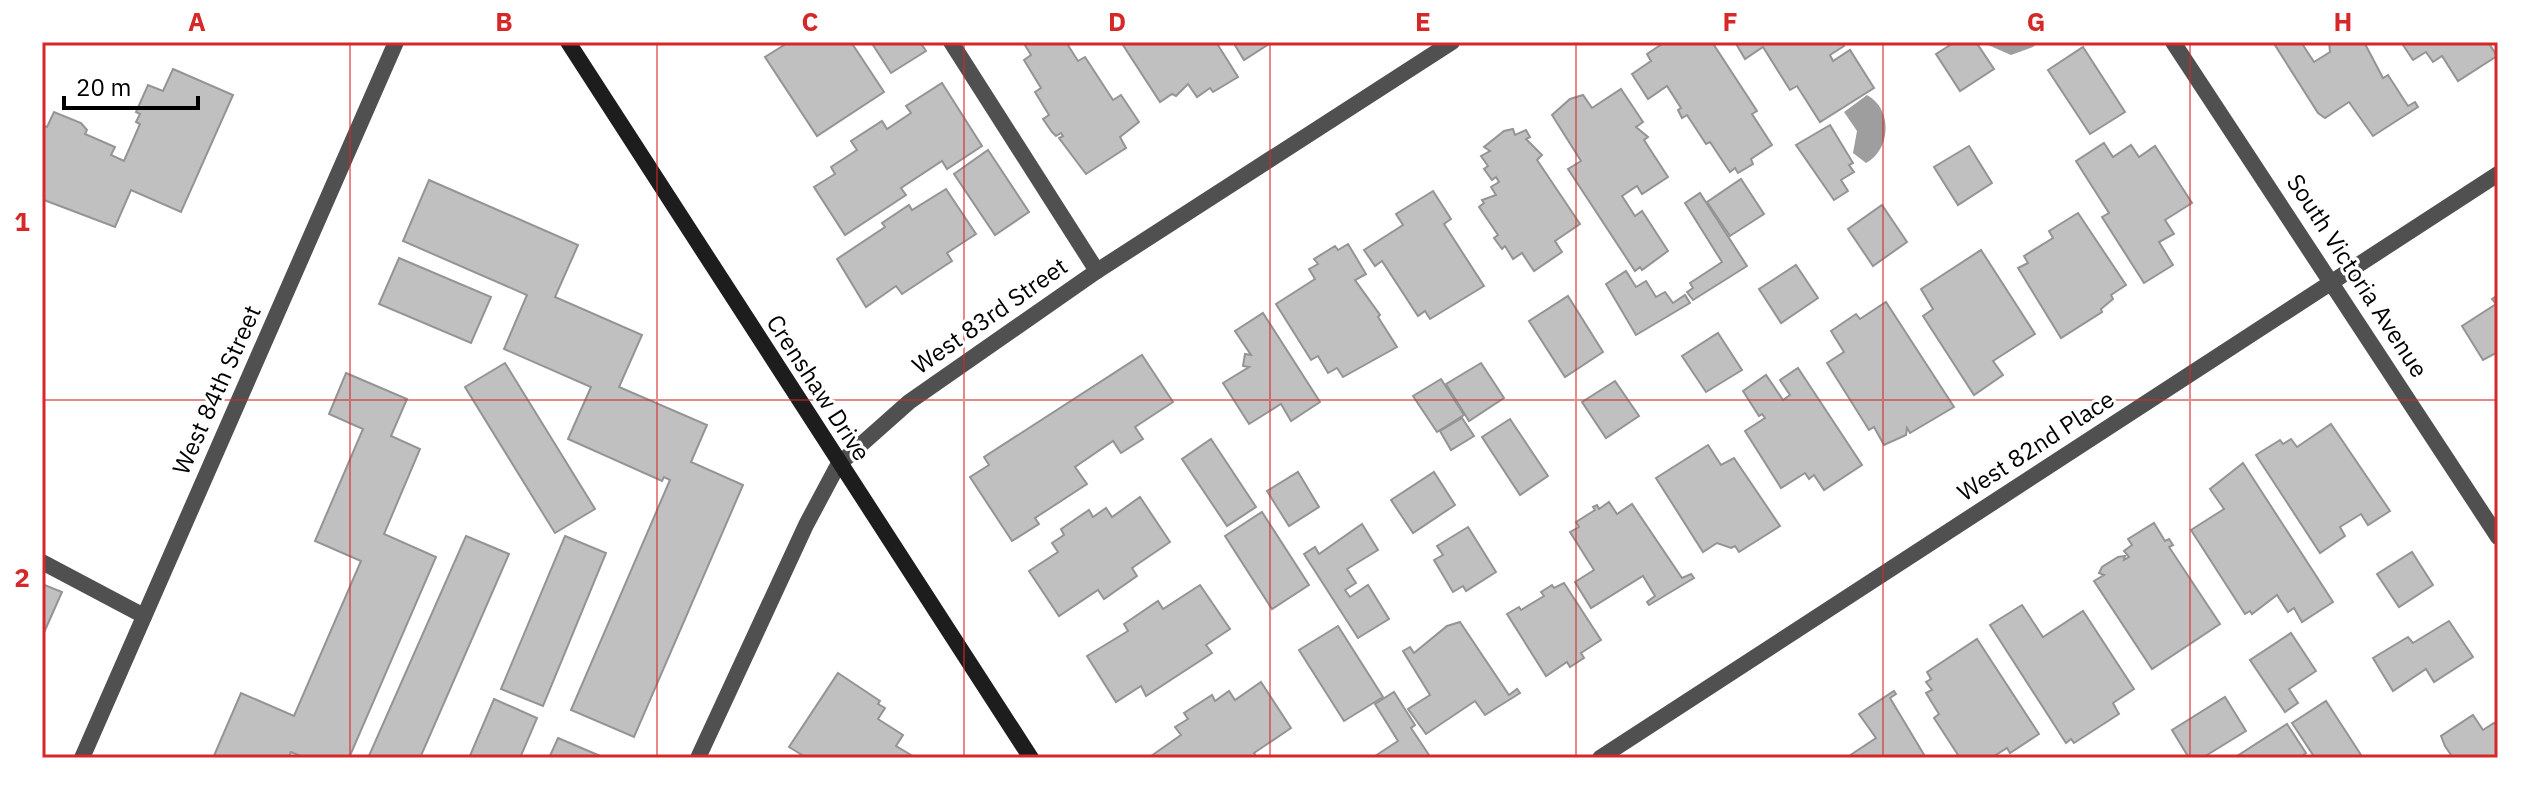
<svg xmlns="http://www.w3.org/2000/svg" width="2540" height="800" viewBox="0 0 2540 800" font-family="'IBM Plex Sans',sans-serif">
  <rect width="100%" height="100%" fill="#fff"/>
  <g fill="#9e9e9e">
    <path d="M1990,42H2038L2033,47L2011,55L1988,45Z"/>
    <path d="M1867,95C1893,109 1891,150 1866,163L1853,153L1857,131L1844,112Z"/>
  </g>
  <g fill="#c0c0c0" stroke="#949494" stroke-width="2">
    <path d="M789,42H851L884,92L817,136L765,57Z"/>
    <path d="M871,42H920L926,51L891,73Z"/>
    <path d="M1023,42H1066L1078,61L1085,57L1113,100L1121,95L1139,122L1120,137L1126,148L1086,174L1059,138L1063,136L1061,133L1056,136L1052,132L1043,119L1049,115L1035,92L1041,88L1024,60L1031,55Z"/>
    <path d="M1121,42H1216L1238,77L1213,92L1210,88L1197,97L1188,84L1176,96L1172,94L1160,102Z"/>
    <path d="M1233,42H1272L1244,60Z"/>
    <path d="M1665,42H1712L1757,111L1752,114L1772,145L1751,159L1753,164L1738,173L1735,168L1730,172L1710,142L1706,144L1687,115L1682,118L1678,110L1681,108L1667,86L1648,99L1632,74L1651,61L1647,54Z"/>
    <path d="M1735,42H1841L1844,46L1830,55L1833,61L1850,50L1874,88L1820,122L1797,86L1790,90L1763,47L1745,59Z"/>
    <path d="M1955,42H1976L1994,69L1960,91L1936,54Z"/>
    <path d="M2273,42H2301L2314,62L2330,52L2329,42H2364L2383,78L2388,75L2408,106L2415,102L2418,107L2373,136L2349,102L2325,118L2318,113Z"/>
    <path d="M2401,42H2488L2497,56L2458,81L2442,56L2433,62L2426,52L2413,60Z"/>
    <path d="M2083,47L2125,112L2090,134L2048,70Z"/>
    <path d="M173,69L233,95L181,212L131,190L115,227L44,200L42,125L47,127L54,112L81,123L87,130L85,134L115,147L111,155L124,161L140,124L136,122L140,114L136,112L148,85L163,91Z"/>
    <path d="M942,83L982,146L947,169L942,161L901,188L906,195L845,235L814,187L835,174L831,167L857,150L851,141L882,121L887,129L911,113L906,106Z"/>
    <path d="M1621,89L1643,122L1636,127L1648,137L1644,140L1668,177L1642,194L1637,186L1622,196L1635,216L1642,211L1668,251L1642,270L1640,267L1635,271L1568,169L1581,161L1552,115L1570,99L1583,95L1592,108Z"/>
    <path d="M1830,125L1853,163L1849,165L1854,172L1841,180L1848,191L1834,200L1796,145Z"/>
    <path d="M1513,129L1515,135L1526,130L1530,137L1526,139L1542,155L1537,160L1580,224L1555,241L1562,252L1534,271L1522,253L1513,259L1505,246L1502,249L1494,238L1498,235L1479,207L1484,203L1482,200L1496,195L1491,187L1499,182L1496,177L1492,180L1484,169L1488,166L1481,156L1490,151L1484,147L1504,131Z"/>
    <path d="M2104,143L2113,157L2131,145L2139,157L2155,146L2192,203L2165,220L2174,234L2159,242L2173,265L2144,283L2102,217L2109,213L2076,161Z"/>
    <path d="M1969,146L1992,183L1958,205L1934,167Z"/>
    <path d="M988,150L1029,212L995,235L954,174Z"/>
    <path d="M1741,179L1764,214L1730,236L1707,202Z"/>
    <path d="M429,180L578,245L555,297L642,335L619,387L707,425L691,462L743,485L634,737L571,710L670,480L664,477L662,481L568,439L591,387L504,349L527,295L403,241Z"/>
    <path d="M946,189L976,234L947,253L952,261L902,294L896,286L866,307L837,259L885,227L882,223L909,205L912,210Z"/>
    <path d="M1433,191L1451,219L1444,224L1484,286L1430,319L1425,311L1418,316L1382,261L1375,266L1364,250L1403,225L1396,214Z"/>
    <path d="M1700,193L1747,266L1693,300L1687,292L1693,288L1690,283L1722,262L1685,203Z"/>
    <path d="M1882,205L1907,242L1873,266L1848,229Z"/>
    <path d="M2078,213L2126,285L2111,295L2113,299L2101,309L2102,312L2061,338L2018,268L2028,263L2024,256L2053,238L2049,231Z"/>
    <path d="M1348,244L1366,274L1355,280L1380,315L1378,317L1397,347L1343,377L1337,368L1328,373L1318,356L1311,360L1276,304L1315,279L1309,269L1318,264L1314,259L1335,246L1338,250Z"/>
    <path d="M1981,250L2035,334L1993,361L2003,375L1974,395L1923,316L1933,309L1921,289Z"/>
    <path d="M399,258L491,297L471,343L379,304Z"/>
    <path d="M1796,265L1818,298L1781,323L1759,289Z"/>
    <path d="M1626,271L1636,287L1646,281L1656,297L1665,292L1673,303L1685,295L1690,303L1636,335L1606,284Z"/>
    <path d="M2498,295V352L2483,360L2462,326L2496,304L2492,299Z"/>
    <path d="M1568,296L1603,352L1565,377L1529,321Z"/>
    <path d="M1886,302L1954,407L1910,433L1907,428L1906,435L1884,445L1874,427L1869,430L1827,363L1844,352L1831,331L1856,314L1860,319Z"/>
    <path d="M1263,313L1320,402L1291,421L1281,404L1249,424L1223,383L1249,367L1243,366L1245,354L1251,355L1235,331Z"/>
    <path d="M1718,333L1742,370L1706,392L1682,356Z"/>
    <path d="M1142,355L1173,402L1135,427L1143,439L1121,453L1113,441L1075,467L1087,484L1035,518L1039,524L1012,541L970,477L989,465L984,457Z"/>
    <path d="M505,363L595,509L555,533L465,387Z"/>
    <path d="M1481,363L1504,398L1469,421L1446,384Z"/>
    <path d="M1798,368L1862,465L1824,490L1814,475L1809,479L1805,473L1781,488L1745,431L1765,418L1762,414L1759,416L1743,391L1766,375L1783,400L1790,395L1780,380Z"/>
    <path d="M346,373L407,399L391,436L420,449L384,534L436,557L349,758H305L291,752L288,758H213L241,693L294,716L361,561L315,541L363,429L329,414Z"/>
    <path d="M1441,379L1464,415L1437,432L1413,396Z"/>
    <path d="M1615,381L1639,416L1606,438L1582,402Z"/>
    <path d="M1462,418L1474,436L1451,450L1440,431Z"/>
    <path d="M1510,419L1548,476L1520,495L1482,437Z"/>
    <path d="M2331,424L2390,511L2368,525L2361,514L2340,527L2345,536L2320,553L2256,455L2280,440L2283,444L2291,439L2297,447Z"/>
    <path d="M1211,439L1256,507L1227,526L1182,459Z"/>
    <path d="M1708,445L1721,465L1734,458L1780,526L1739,552L1735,546L1731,548L1717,543L1703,552L1656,478Z"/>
    <path d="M2243,463L2333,602L2302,622L2294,608L2288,612L2277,595L2252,614L2250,611L2245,614L2191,530L2224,509L2210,489Z"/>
    <path d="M1298,472L1319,507L1289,526L1267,491Z"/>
    <path d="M1434,472L1455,505L1413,533L1391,500Z"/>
    <path d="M1140,497L1170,542L1132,568L1137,576L1104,599L1098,590L1059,616L1029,571L1058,552L1052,543L1064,535L1061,529L1089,510L1093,517L1106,508L1112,517Z"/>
    <path d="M1609,502L1617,514L1632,504L1682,578L1691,574L1694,578L1649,605L1647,602L1655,596L1643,576L1591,608L1575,582L1594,570L1570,532L1579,527L1576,522L1595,510L1593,507L1597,505L1599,509Z"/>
    <path d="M1262,512L1309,585L1272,609L1225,536Z"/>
    <path d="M2154,523L2165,541L2169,539L2173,545L2169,547L2220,624L2152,669L2094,581L2104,575L2099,573L2102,567L2118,557L2125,556L2124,560L2129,557L2124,551L2132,545L2128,539Z"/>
    <path d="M1362,524L1378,550L1347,569L1356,583L1345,590L1350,597L1368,585L1389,619L1358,638L1304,554L1315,547L1319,554Z"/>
    <path d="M1468,527L1496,572L1466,591L1463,586L1453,592L1434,560L1443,555L1437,546Z"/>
    <path d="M466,536L509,554L420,758H368Z"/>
    <path d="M565,536L606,553L543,706L501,689Z"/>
    <path d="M2412,552L2433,585L2399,607L2377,574Z"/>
    <path d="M1564,583L1601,640L1581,653L1584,658L1570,667L1567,662L1546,676L1507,614L1519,607L1521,610L1544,596L1541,592L1552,585L1554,588Z"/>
    <path d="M42,584L62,592L42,637Z"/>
    <path d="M1200,585L1230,629L1206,645L1212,653L1146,696L1141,686L1116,702L1087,656L1128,631L1124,624L1158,601L1163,609Z"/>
    <path d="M2022,605L2043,637L2083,611L2134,689L2113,703L2119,714L2074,743L2071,739L2066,743L1990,625Z"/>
    <path d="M2449,621L2473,657L2434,682L2426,669L2393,691L2373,658L2408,637L2413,643Z"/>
    <path d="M1460,622L1509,695L1517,689L1520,693L1485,715L1475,701L1426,734L1408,709L1430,695L1403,651L1410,647L1414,653L1447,626Z"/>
    <path d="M1338,626L1383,697L1344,721L1299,650Z"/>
    <path d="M2291,633L2316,671L2289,689L2298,703L2285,712L2250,660Z"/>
    <path d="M1977,639L2039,734L2010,753L2007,748L1991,758H1960L1934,718L1939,714L1926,693L1932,690L1926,682L1931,679L1927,672Z"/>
    <path d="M838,673L880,701L878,704L885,708L878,719L903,735L896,746L916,758H807L789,747Z"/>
    <path d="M1261,682L1291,728L1254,753L1257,758H1152L1151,756L1181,735L1175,727L1188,719L1184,713L1212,695L1215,701L1229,691L1235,700Z"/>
    <path d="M1894,691L1896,694L1890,698L1926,758H1846L1876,738L1859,714Z"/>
    <path d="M1394,692L1415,725L1411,728L1431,758H1372L1398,741L1375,704Z"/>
    <path d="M2225,697L2246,731L2202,758H2189L2172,730Z"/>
    <path d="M494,699L537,718L520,758H469Z"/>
    <path d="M2326,701L2363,758H2315L2292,723Z"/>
    <path d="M2473,715L2483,730L2494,723L2498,725V758H2453L2445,746L2441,736Z"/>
    <path d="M2287,724L2306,753L2299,758H2234Z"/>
    <path d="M558,738L605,758H549Z"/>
  </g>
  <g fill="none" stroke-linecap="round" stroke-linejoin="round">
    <g stroke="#505050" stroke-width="16">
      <path d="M951,42L1097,271"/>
      <path d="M42,562L144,616"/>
    </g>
    <g stroke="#505050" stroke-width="16">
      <path d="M2173,42L2498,537"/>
      <path d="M82,758L396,42"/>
      <path d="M698,758L806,525L838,465L909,402L1097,271L1452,42"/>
      <path d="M1600,758L2498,174"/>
    </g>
    <path stroke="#1d1d1d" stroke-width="16" d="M568,42L1031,758"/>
  </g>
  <path fill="none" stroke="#d62828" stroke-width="2" stroke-opacity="0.55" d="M350,42V758M657,42V758M964,42V758M1270,42V758M1576,42V758M1883,42V758M2190,42V758M42,400H2498"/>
  <g text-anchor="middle" stroke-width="6" stroke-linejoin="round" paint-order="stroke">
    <g font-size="24" fill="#000" stroke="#fff">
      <text transform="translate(2357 276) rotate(57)" y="8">South Victoria Avenue</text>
      <text transform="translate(990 316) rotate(-35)" y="8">West 83rd Street</text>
      <text transform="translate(818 388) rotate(57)" y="8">Crenshaw Drive</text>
      <text transform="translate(217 390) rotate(-66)" y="8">West 84th Street</text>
      <text transform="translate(2036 446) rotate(-33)" y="8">West 82nd Place</text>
    </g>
  </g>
  <rect width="2540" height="800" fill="none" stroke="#ffffff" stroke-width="88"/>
  <path d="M64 96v12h134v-12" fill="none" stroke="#000000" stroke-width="4"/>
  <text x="76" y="96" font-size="24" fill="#000000" stroke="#ffffff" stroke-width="6" paint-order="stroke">20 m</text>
  <rect x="44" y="44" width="2452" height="712" fill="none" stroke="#d62828" stroke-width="3"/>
  <g font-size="26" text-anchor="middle" font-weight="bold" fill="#d62828">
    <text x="197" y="31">A</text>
    <text x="504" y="31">B</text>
    <text x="810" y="31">C</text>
    <text x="1117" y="31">D</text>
    <text x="1423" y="31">E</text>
    <text x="1730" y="31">F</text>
    <text x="2036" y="31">G</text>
    <text x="2343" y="31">H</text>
    <text x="22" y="231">1</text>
    <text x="22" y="587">2</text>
  </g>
</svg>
